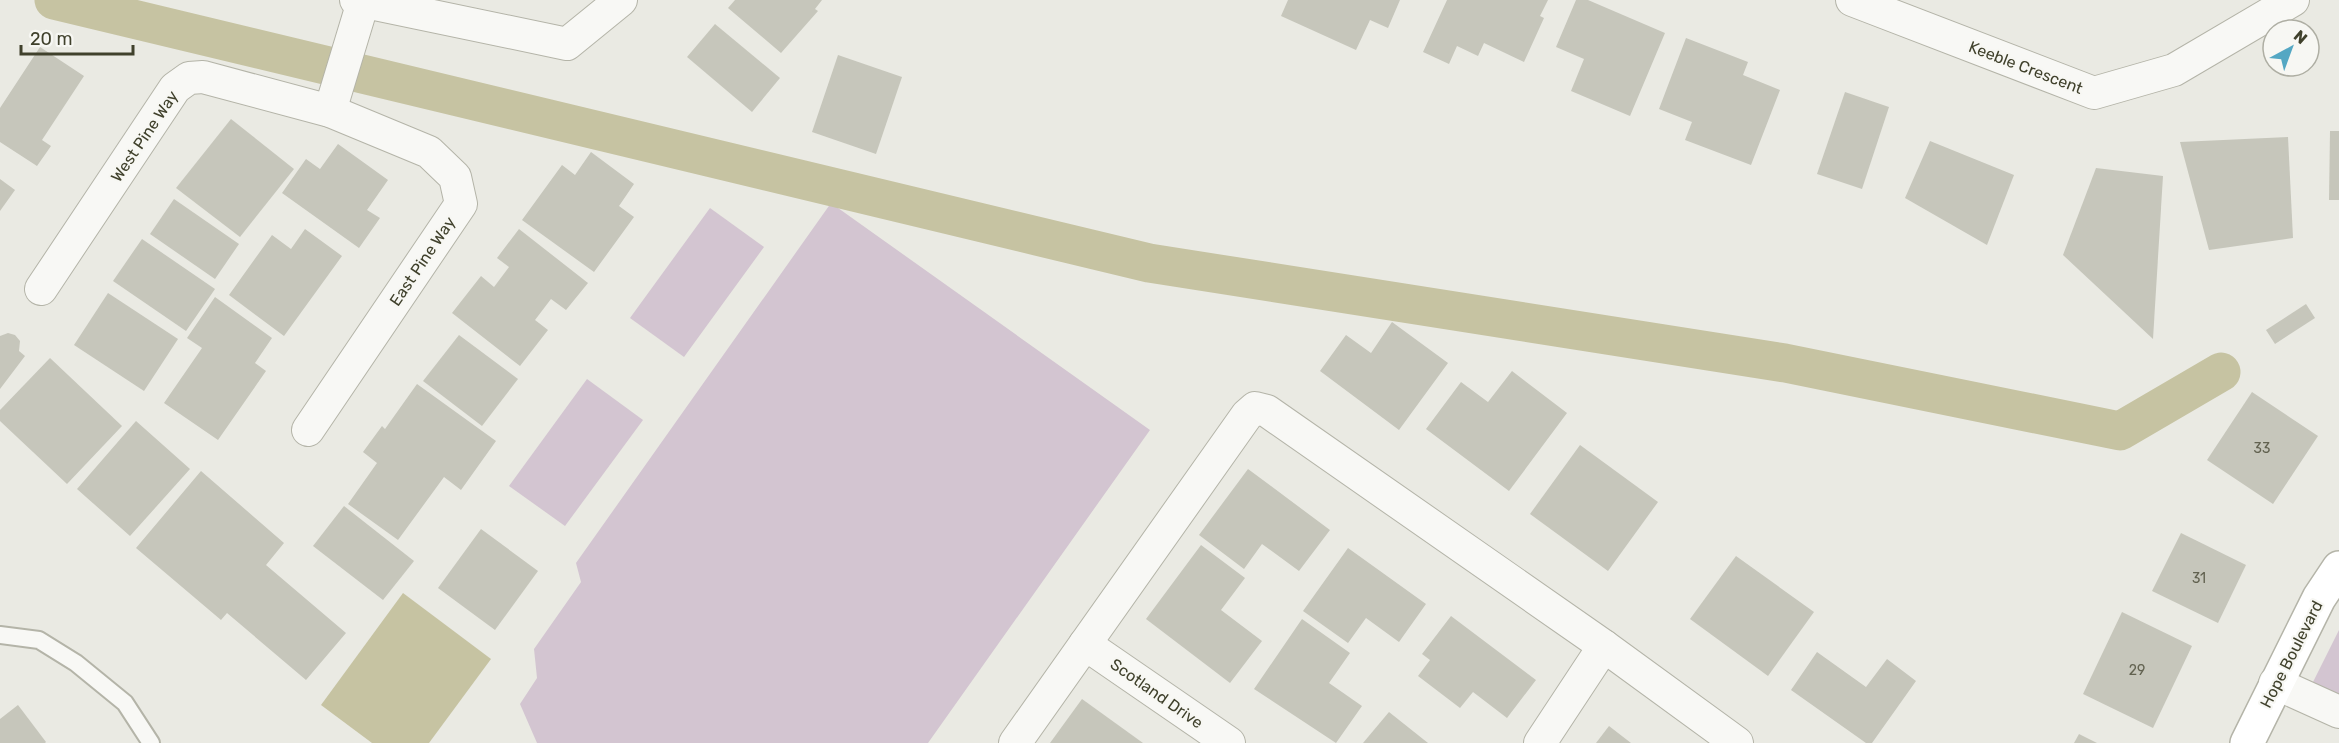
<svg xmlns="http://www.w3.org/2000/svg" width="2339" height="743" viewBox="0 0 2339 743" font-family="Rubik,sans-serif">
  <rect width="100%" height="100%" fill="#eaeae3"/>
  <g fill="#d3c5d1">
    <path d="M831,203L1150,430L928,743H537L520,704L537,678L534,649L581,582L576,563Z"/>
    <path d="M710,208L764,247L684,357L630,318Z"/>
    <path d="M587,379L643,420L565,526L509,486Z"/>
    <path d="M2339,630V696L2312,684Z"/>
  </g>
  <path fill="#c6c3a2" d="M403,593L491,659L429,743H372L321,705Z"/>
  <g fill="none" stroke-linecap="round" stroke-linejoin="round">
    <path stroke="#c6c3a2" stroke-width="39" d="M54,0L1149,263L1785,363L2120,431L2221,372"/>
  </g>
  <g fill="#c6c6bb">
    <path d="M735,0H822L815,9L818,11L781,53L728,8Z"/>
    <path d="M1288,0H1400L1388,28L1370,20L1356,50L1281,16Z"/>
    <path d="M1447,0H1548L1540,16L1544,18L1524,62L1484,43L1478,56L1457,46L1449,64L1423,52Z"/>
    <path d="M1576,0H1588L1665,33L1630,116L1571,91L1584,59L1556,47Z"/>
    <path d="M715,24L780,78L752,112L687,57Z"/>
    <path d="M1686,38L1748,62L1743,75L1780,90L1751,165L1685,140L1692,122L1659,109Z"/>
    <path d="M40,47L84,76L42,140L51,146L37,166L0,142V108Z"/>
    <path d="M838,55L902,77L876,154L812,132Z"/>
    <path d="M1845,92L1889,107L1862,189L1817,174Z"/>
    <path d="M231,119L294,169L240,237L176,188Z"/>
    <path d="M2330,131H2339V200H2329Z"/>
    <path d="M2288,137L2293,238L2209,250L2180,142Z"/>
    <path d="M1930,141L2014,175L1987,245L1905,198Z"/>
    <path d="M338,144L388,180L367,210L380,218L359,248L282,193L306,159L320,169Z"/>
    <path d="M591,152L634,184L619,206L634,217L594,272L522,220L562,165L575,175Z"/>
    <path d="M2096,168L2163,176L2153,339L2063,255Z"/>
    <path d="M0,179L15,190L0,211Z"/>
    <path d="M174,199L239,244L215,279L150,234Z"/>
    <path d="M305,229L342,256L284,336L229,295L272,235L291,249Z"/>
    <path d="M519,229L588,283L566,310L551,299L535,320L548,330L520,366L452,313L481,276L494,287L509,267L497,258Z"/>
    <path d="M142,239L215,289L186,331L113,281Z"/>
    <path d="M108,293L178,339L144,391L74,345Z"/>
    <path d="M215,297L272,338L255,363L266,371L218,440L164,403L202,348L187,338Z"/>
    <path d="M2306,304L2315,318L2275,344L2266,330Z"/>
    <path d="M1392,322L1448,363L1399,430L1320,371L1346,335L1371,353Z"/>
    <path d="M8,333L15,335L20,341L19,351L25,356L0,389V336Z"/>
    <path d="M459,335L518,379L482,426L423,381Z"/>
    <path d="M50,358L122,426L67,484L0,421V410Z"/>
    <path d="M1512,371L1567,413L1509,491L1426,429L1461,382L1488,402Z"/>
    <path d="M417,384L496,441L461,490L444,477L398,540L348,504L377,463L363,452L382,426L385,429Z"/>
    <path d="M2252,392L2318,436L2273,504L2207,460Z"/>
    <path d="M136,421L190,469L130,536L77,489Z"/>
    <path d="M1580,445L1658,502L1608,571L1530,514Z"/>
    <path d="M1248,469L1330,530L1299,571L1262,544L1244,569L1199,535Z"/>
    <path d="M201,471L284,543L266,565L346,633L306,680L227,613L221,620L136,548Z"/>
    <path d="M344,506L414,561L383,600L313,546Z"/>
    <path d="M481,529L538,571L495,630L438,588Z"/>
    <path d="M2181,533L2246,565L2218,623L2152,591Z"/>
    <path d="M1201,545L1245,578L1221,610L1262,641L1230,683L1146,619Z"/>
    <path d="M1348,548L1426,604L1399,642L1366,618L1348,643L1303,611Z"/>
    <path d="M1736,556L1814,612L1768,676L1690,619Z"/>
    <path d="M2122,612L2192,646L2153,728L2083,694Z"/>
    <path d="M1451,616L1536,680L1507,718L1473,692L1460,708L1418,676L1430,660L1422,654Z"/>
    <path d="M1302,619L1350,653L1329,683L1362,706L1336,743L1254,689Z"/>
    <path d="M1817,652L1866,687L1887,659L1916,681L1872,743H1866L1791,690Z"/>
    <path d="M1082,699L1143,743H1050Z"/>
    <path d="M18,705L46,742L45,743H0V719Z"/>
    <path d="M1389,712L1428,743H1363Z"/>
    <path d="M1609,726L1631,743H1596Z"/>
    <path d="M2079,734L2097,743H2074Z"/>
  </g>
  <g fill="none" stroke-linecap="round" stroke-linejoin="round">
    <g stroke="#b4b4a8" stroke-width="20">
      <path id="lane" d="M0,635L39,640L76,663L125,703L151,743"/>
    </g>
    <g stroke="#b4b4a8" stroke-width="34">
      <g id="street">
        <path d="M356,0L567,44L621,0"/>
        <path d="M1852,0L2094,93L2174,70L2293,0"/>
        <path d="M330,111L363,2"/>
        <path d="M41,289L175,88L189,78L203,77L330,111L429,152L455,177L461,204L308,430"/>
        <path d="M1085,644L1229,743"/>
        <path d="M2275,683L2339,712"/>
        <path d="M1015,743L1247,415L1255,408L1267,411L1604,646L1737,743"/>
        <path d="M1540,743L1604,646"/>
      </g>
    </g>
    <g stroke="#b4b4a8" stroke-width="36">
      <path id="secondary" d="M2247,743L2319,598L2339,568"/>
    </g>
    <use href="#lane" stroke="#f8f8f5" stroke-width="16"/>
    <use href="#street" stroke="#f8f8f5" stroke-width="32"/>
    <use href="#secondary" stroke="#fff" stroke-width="33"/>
  </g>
  <g text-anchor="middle" stroke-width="4.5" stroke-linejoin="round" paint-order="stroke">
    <g font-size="14" fill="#626250">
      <text x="2262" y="453">33</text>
      <text x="2199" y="583">31</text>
      <text x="2137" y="675">29</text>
    </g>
    <g font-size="16" fill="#40412c" stroke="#f7f7f3">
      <text transform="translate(2026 67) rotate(21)" y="6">Keeble Crescent</text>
      <text transform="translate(144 136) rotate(-56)" y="6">West Pine Way</text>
      <text transform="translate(422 261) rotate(-56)" y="6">East Pine Way</text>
      <text transform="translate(2291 654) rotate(-63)" y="6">Hope Boulevard</text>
      <text transform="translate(1157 693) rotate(35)" y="6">Scotland Drive</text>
    </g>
  </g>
  <g transform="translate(2291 48) rotate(41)"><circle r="28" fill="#f7f7f3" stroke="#aeaea3" stroke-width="1.5"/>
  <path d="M0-4.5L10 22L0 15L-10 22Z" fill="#54a7c3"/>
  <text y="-9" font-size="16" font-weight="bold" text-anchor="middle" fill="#40412c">N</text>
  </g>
  <path d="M21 45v9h112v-9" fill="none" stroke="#40412c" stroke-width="3"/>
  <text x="30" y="45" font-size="18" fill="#40412c" stroke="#f7f7f3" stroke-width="4.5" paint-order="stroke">20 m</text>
</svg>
